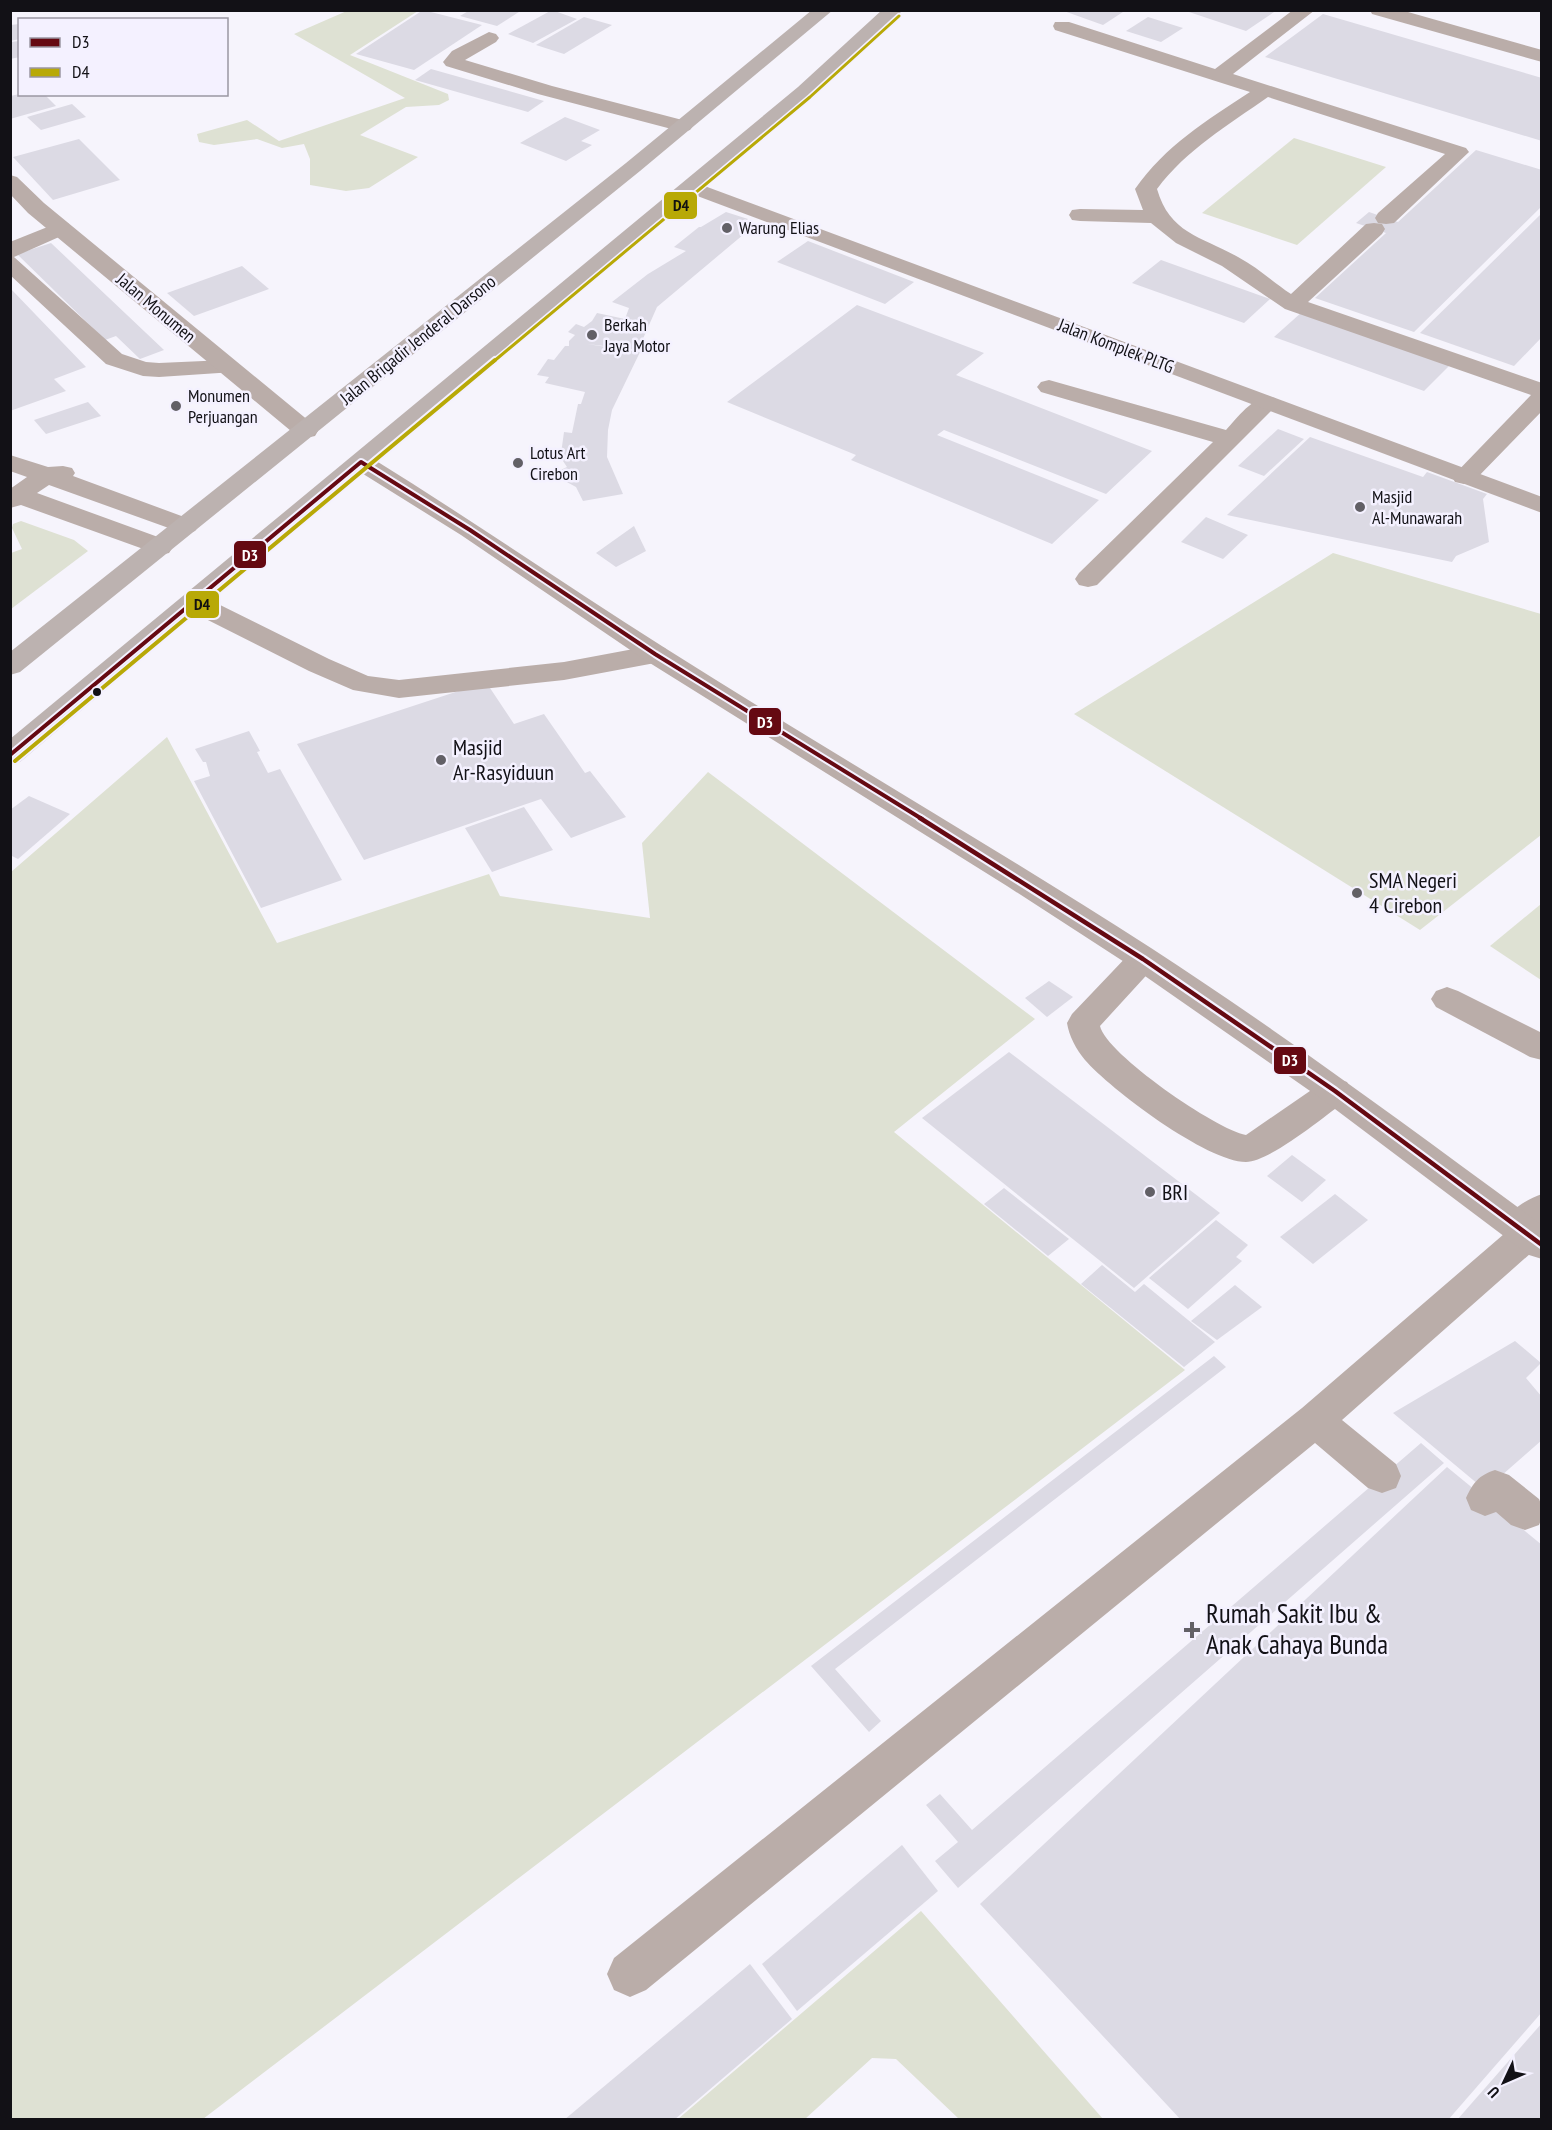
<svg xmlns="http://www.w3.org/2000/svg" width="1552" height="2130" viewBox="0 0 1552 2130" font-family="'PT Sans Narrow',sans-serif">
  <rect width="100%" height="100%" fill="#f6f4fc"/>
  <g fill="#dee1d3">
    <path d="M349,10L418,11L350,55L448,94L449,100L439,105L406,107L360,135L418,157L369,188L346,191L310,185V159L304,144L282,148L257,139L214,145L199,142L197,134L247,120L279,141L405,98L294,34Z"/>
    <path d="M1294,138L1386,167L1297,245L1202,213Z"/>
    <path d="M21,521L74,540L88,551L11,609V553L22,549L12,528L13,524Z"/>
    <path d="M1333,553L1541,614V835L1420,930L1074,714Z"/>
    <path d="M167,737L277,943L489,874L500,896L650,918L642,843L708,772L1035,1019L894,1132L1185,1370L203,2119H11V872Z"/>
    <path d="M1541,904V980L1490,946Z"/>
    <path d="M921,1911L1103,2119H959L896,2059L872,2058L805,2119H678Z"/>
  </g>
  <g fill="#dcdae4">
    <path d="M423,10L482,25L414,70L356,54Z"/>
    <path d="M470,10H522L497,26L460,16Z"/>
    <path d="M552,10L577,19L533,43L508,34Z"/>
    <path d="M1061,10H1126L1103,25Z"/>
    <path d="M1183,10H1277L1246,31Z"/>
    <path d="M1323,14L1542,78V141L1265,57Z"/>
    <path d="M584,17L612,25L564,54L536,45Z"/>
    <path d="M1148,17L1183,28L1161,42L1126,31Z"/>
    <path d="M20,24V39L10,41V25Z"/>
    <path d="M20,41V57L10,59V42Z"/>
    <path d="M431,69L544,101L528,112L415,80Z"/>
    <path d="M20,94H44L56,106L10,119V96Z"/>
    <path d="M72,104L86,117L41,130L27,117Z"/>
    <path d="M565,117L600,130L581,141L592,145L566,161L520,143Z"/>
    <path d="M79,139L120,180L53,200L13,157Z"/>
    <path d="M1476,150L1542,170V206L1414,332L1315,298L1386,233L1356,223L1369,212L1398,222Z"/>
    <path d="M726,212L748,219L741,225L750,229L657,307L638,350L587,344L640,352L612,410L608,430L607,457L623,494L583,501L576,487L552,474L567,467L563,461H560L564,432L572,433L578,404H581L585,392L545,383L549,377L537,375L548,359L554,360L565,346H569V341L575,335L568,332L576,324L584,327L592,321L597,313L625,319L629,308L612,302L648,274L686,251L674,247L699,227H701Z"/>
    <path d="M1542,213V337L1514,366L1420,333Z"/>
    <path d="M808,241L914,282L885,304L777,262Z"/>
    <path d="M51,243L164,350L140,359L116,336L105,340L17,254Z"/>
    <path d="M1161,260L1270,299L1244,323L1132,283Z"/>
    <path d="M242,266L269,289L194,316L167,293Z"/>
    <path d="M10,288L86,367L54,379L66,391L10,411Z"/>
    <path d="M857,305L984,353L956,375L1152,451L1106,494L944,430L937,435L1099,500L1052,544L851,460L856,455L727,402Z"/>
    <path d="M1302,312L1451,364L1424,391L1274,337Z"/>
    <path d="M88,402L101,416L46,434L34,420Z"/>
    <path d="M1278,429L1304,439L1264,476L1238,466Z"/>
    <path d="M1310,437L1423,477L1427,472L1487,494L1483,499L1489,542L1456,556L1452,562L1227,515Z"/>
    <path d="M1206,517L1248,535L1223,559L1181,542Z"/>
    <path d="M634,526L646,551L616,567L596,553Z"/>
    <path d="M486,682L514,724L544,714L585,773L590,771L626,817L571,838L541,799L364,860L297,744Z"/>
    <path d="M249,731L260,751L257,752L268,773L280,769L342,880L261,908L194,781L210,776L206,762H203L195,749Z"/>
    <path d="M29,796L70,814L18,859L10,855V810Z"/>
    <path d="M524,807L553,850L492,872L465,828Z"/>
    <path d="M1049,981L1073,997L1047,1017L1025,998Z"/>
    <path d="M1009,1052L1220,1213L1134,1288L922,1118Z"/>
    <path d="M1292,1155L1326,1180L1302,1202L1267,1176Z"/>
    <path d="M1004,1188L1069,1239L1048,1256L984,1204Z"/>
    <path d="M1335,1194L1368,1220L1313,1264L1280,1237Z"/>
    <path d="M1216,1220L1248,1245L1236,1257L1242,1261L1188,1309L1149,1278Z"/>
    <path d="M1102,1265L1135,1292L1144,1284L1215,1342L1184,1367L1081,1284Z"/>
    <path d="M1235,1285L1262,1307L1217,1340L1191,1321Z"/>
    <path d="M1515,1341L1541,1363L1526,1378L1542,1397V1440L1485,1490L1393,1413Z"/>
    <path d="M1214,1356L1226,1367L835,1669L881,1721L869,1732L811,1666Z"/>
    <path d="M1421,1443L1444,1463L958,1888L935,1861L958,1842L926,1805L940,1794L972,1830Z"/>
    <path d="M1447,1467L1542,1545V2012L1448,2120H1181L980,1904Z"/>
    <path d="M902,1845L938,1891L797,2011L762,1964Z"/>
    <path d="M750,1964L792,2019L674,2120H564Z"/>
    <path d="M1542,2023V2120H1457Z"/>
  </g>
  <g fill="none" stroke-linecap="round" stroke-linejoin="round">
    <g fill="#baada9" fill-rule="evenodd">
      <path d="M1293,10H1315L1233,74L1466,148L1469,152L1394,223L1386,224L1378,223L1375,218L1378,213L1445,154L1268,97C1228,125 1186,150 1157,189C1170,234 1201,236 1238,257C1257,267 1273,282 1291,294L1366,224L1374,223L1382,224L1385,229L1382,234L1308,302L1542,383V411L1473,482L1464,484L1455,482L1452,477L1531,395L1285,309L1222,266L1176,243L1151,223L1080,221L1072,220L1069,215L1072,210L1080,209L1143,210L1135,189C1165,146 1207,120 1250,92L1055,30L1053,26L1055,22H1069L1215,69Z"/>
      <path d="M1370,10H1401L1542,50V62L1372,14Z"/>
      <path d="M489,32L496,34L499,38L496,42L465,60L552,86L690,122L693,126L690,130L683,132L538,94L446,66L443,62L452,51Z"/>
      <path d="M60,222L68,223L71,228L68,233L14,257L122,354L146,362L159,363L226,360L234,362L238,367L234,372L159,377L143,376L106,364L10,275V242Z"/>
      <path d="M1049,380L1226,430C1239,416 1255,393 1275,398L1279,403L1097,585L1088,587L1079,585L1075,579L1079,573L1213,442L1041,392L1037,387L1041,382Z"/>
      <path d="M10,455L48,467L63,466L72,468L75,473L73,476L195,521L199,526L195,531L186,534L177,531L49,485L37,493L169,541L173,547L169,553L160,555L21,505L10,508V489L27,477L10,471Z"/>
      <path d="M193,594L202,596L329,659L368,676L399,680L564,662L655,645L665,648L669,654L665,660L655,663L564,680L399,698L353,690L309,671L184,608L180,602L184,596Z"/>
      <path d="M1143,947L1154,951L1159,959L1154,967L1100,1026C1106,1054 1217,1130 1246,1135L1323,1082L1335,1078L1347,1082L1352,1091L1347,1100C1326,1115 1270,1162 1246,1162C1207,1162 1110,1089 1085,1060C1076,1049 1069,1036 1067,1023L1072,1014L1132,951Z"/>
      <path d="M1447,987L1458,991L1542,1033V1060L1530,1057L1436,1007L1431,999L1436,991Z"/>
      <path d="M1542,1194L1540,1245L1342,1420L1396,1464L1401,1476L1396,1488L1382,1493L1368,1488L1315,1443L646,1990L630,1997L614,1990L607,1974L614,1958L1302,1408L1504,1234L1500,1227C1508,1211 1525,1200 1542,1194Z"/>
      <path d="M1495,1470L1509,1475L1539,1499C1543,1508 1543,1516 1539,1525L1525,1530L1511,1525L1496,1512L1485,1516L1471,1510L1466,1498C1473,1483 1479,1475 1495,1470Z"/>
    </g>
    <g fill="#baada9" fill-rule="evenodd">
      <path d="M10,175L17,177L44,203L315,426L318,431L315,436L306,438L297,436L28,213L10,194Z"/>
      <path d="M691,181L1542,497V513L684,191L680,187L684,183Z"/>
    </g>
    <path fill="#baada9" fill-rule="evenodd" d="M361,455L370,457C470,519 566,585 665,648C826,750 991,845 1151,948C1285,1035 1413,1130 1542,1225V1259L1529,1255L1323,1100L1132,967L1007,886L645,660L461,535L352,467L349,462L352,457Z"/>
    <g fill="#bcb2b0" fill-rule="evenodd">
      <path d="M812,10H833L640,171L20,672L10,675V652L626,163Z"/>
      <path d="M882,10H903L812,95L20,762L10,764V739L798,87Z"/>
    </g>
    <g stroke="#f4f1ff" stroke-width="8">
      <path id="bus-1-far1" d="M10,755L361,462L470,530L655,654L922,819"/>
    </g>
    <g stroke="#f4f1ff" stroke-width="9">
      <path id="bus-1" d="M920,818L1143,959L1335,1091L1542,1245"/>
    </g>
    <g stroke="#f4f1ff" stroke-width="6">
      <path id="bus-2-far1" d="M493,362L810,97L899,16"/>
    </g>
    <g stroke="#f4f1ff" stroke-width="8">
      <path id="bus-2" d="M15,761L495,360"/>
    </g>
    <use href="#bus-1-far1" stroke="#650912" stroke-width="4"/>
    <use href="#bus-1" stroke="#650912" stroke-width="4.5"/>
    <use href="#bus-2-far1" stroke="#b8a907" stroke-width="3"/>
    <use href="#bus-2" stroke="#b8a907" stroke-width="4"/>
  </g>
  <g fill="#626066" stroke="#f4f1ff" stroke-width="2">
    <circle cx="727" cy="228" r="6"/>
    <circle cx="592" cy="335" r="6"/>
    <circle cx="176" cy="406" r="6"/>
    <circle cx="518" cy="463" r="6"/>
    <circle cx="1360" cy="507" r="6"/>
    <circle cx="441" cy="760" r="6"/>
    <circle cx="1357" cy="893" r="6"/>
    <circle cx="1150" cy="1192" r="6"/>
    <path d="M1189 1621h6v6h6v6h-6v6h-6v-6h-6v-6h6z"/>
  </g>
  <circle fill="#121116" stroke="#f4f1ff" stroke-width="2" cx="97" cy="692" r="5"/>
  <g text-anchor="middle" stroke-width="5" stroke-linejoin="round" paint-order="stroke">
    <g font-size="18" fill="#121116" stroke="#f4f1ff" text-anchor="start">
      <text x="739" y="234">Warung Elias</text>
      <text x="604" y="331">Berkah<tspan x="604" dy="21">Jaya Motor</tspan></text>
      <text x="188" y="402">Monumen<tspan x="188" dy="21">Perjuangan</tspan></text>
      <text x="530" y="459">Lotus Art<tspan x="530" dy="21">Cirebon</tspan></text>
      <text x="1372" y="503">Masjid<tspan x="1372" dy="21">Al-Munawarah</tspan></text>
    </g>
    <g font-size="18" fill="#121116" stroke="#f4f1ff">
      <text transform="translate(156 308) rotate(40)" y="6">Jalan Monumen</text>
      <text transform="translate(418 340) rotate(-39)" y="6">Jalan Brigadir Jenderal Darsono</text>
      <text transform="translate(1116 346) rotate(21)" y="6">Jalan Komplek PLTG</text>
    </g>
    <g font-size="22" fill="#121116" stroke="#f4f1ff" text-anchor="start">
      <text x="453" y="755">Masjid<tspan x="453" dy="25">Ar-Rasyiduun</tspan></text>
      <text x="1369" y="888">SMA Negeri<tspan x="1369" dy="25">4 Cirebon</tspan></text>
      <text x="1162" y="1200">BRI</text>
    </g>
    <g font-size="27" fill="#121116" stroke="#f4f1ff" text-anchor="start">
      <text x="1206" y="1623">Rumah Sakit Ibu &amp;<tspan x="1206" dy="31">Anak Cahaya Bunda</tspan></text>
    </g>
  </g>
  <g stroke="#f4f1ff" stroke-width="2">
    <rect x="663" y="191" width="35" height="29" rx="6" fill="#b8a907"/>
    <rect x="233" y="540" width="34" height="29" rx="6" fill="#650912"/>
    <rect x="185" y="590" width="35" height="29" rx="6" fill="#b8a907"/>
    <rect x="748" y="707" width="34" height="29" rx="6" fill="#650912"/>
    <rect x="1273" y="1046" width="34" height="29" rx="6" fill="#650912"/>
  </g>
  <g font-size="16" text-anchor="middle" font-weight="bold" fill="#fff">
    <text x="250" y="561">D3</text>
    <text x="765" y="728">D3</text>
    <text x="1290" y="1066">D3</text>
  </g>
  <g font-size="16" text-anchor="middle" font-weight="bold" fill="#111">
    <text x="681" y="211">D4</text>
    <text x="202" y="610">D4</text>
  </g>
  <rect width="1552" height="2130" fill="none" stroke="#121116" stroke-width="24"/>
  <rect x="18" y="18" width="210" height="78" fill="#f4f1ff" stroke="#9a97a2" stroke-width="1.5"/>
  <rect x="30" y="38" width="30" height="9" fill="#650912" stroke="#9a97a2" stroke-width="1.5"/>
  <text x="72" y="48" font-size="18" fill="#121116">D3</text>
  <rect x="30" y="68" width="30" height="9" fill="#b8a907" stroke="#9a97a2" stroke-width="1.5"/>
  <text x="72" y="78" font-size="18" fill="#121116">D4</text>
  <g transform="translate(1504 2082) rotate(226)" stroke="#f4f1ff" stroke-width="4.5" paint-order="stroke">
  <path d="M0-4.5L10 22L0 15L-10 22Z" fill="#121116"/>
  <text y="-9" font-size="16" font-weight="bold" text-anchor="middle" fill="#121116">U</text>
  </g>
</svg>
